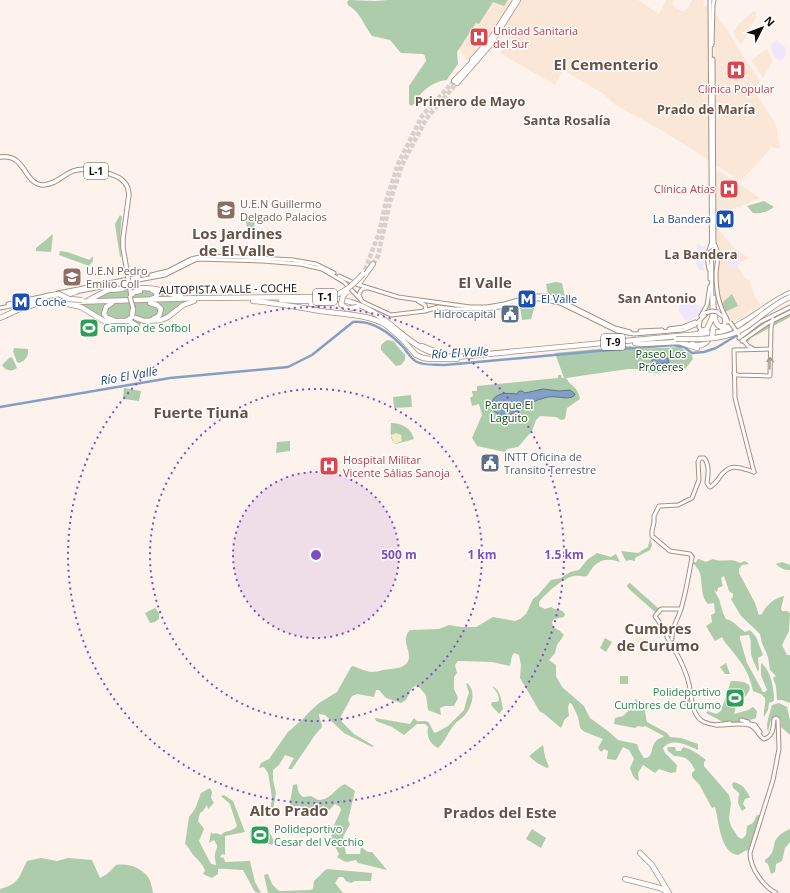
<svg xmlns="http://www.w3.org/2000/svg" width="790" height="893" viewBox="0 0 790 893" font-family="'Open Sans',sans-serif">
  <rect width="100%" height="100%" fill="#fef2ec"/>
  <g fill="#fae7d7">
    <path d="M508,0H515L497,29L469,63L467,61L466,58L459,48L476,23L479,24L493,1L504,6Z"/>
    <path d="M515,0H638L659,14L666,0H674L673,4L675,8L682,11L687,9L692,0H703L704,2L703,6H710V161L661,130L614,104L604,94L563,70L555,85L500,53L509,38L502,34L518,3Z"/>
    <path d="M753,11L756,12V17L743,42L740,44L733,33L739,24Z"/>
    <path d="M715,14L728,31L739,50L761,82L753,90L774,121L777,129L780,148L778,149L774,147L773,148L771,146L767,153L741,181L714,164V15Z"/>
    <path d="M767,49L773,61L763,78L751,60Z"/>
    <path d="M714,168L727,176L760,198L746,204L715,215Z"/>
    <path d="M715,225L736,250L749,258L739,263L738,267L744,277L750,281L755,297L761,305L743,316L744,317L731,323L725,315L719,299L717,271L720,256L715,243Z"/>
    <path d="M636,637L668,643L670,644L672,651L670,652L643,646L635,642Z"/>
  </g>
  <g fill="#eee7fd">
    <path d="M776,40L786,48V55L781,61L775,58V57L770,46Z"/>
    <path d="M697,244L707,248L705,256L702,257L704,271L699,269L696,263Z"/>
    <path d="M734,250L740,253L737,267H727Z"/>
    <path d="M687,300L704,308L702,312L699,315L689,321L685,320L679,312L680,303L682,301Z"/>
  </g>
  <g fill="#acccab">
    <path d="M349,0L375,1L388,0H508L504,6L493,2L479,24L476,23L457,52L458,64L448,78L447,80C435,81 427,87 419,96L422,98L419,101L411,106L409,104V86L426,61L425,56L423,54L401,53L390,40L372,36C364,25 360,12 348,5L347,2Z"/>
    <path d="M764,201L774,207C767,212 762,214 753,213L747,206Z"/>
    <path d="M120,215L122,217C120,231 120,243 121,257H120L115,224Z"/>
    <path d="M246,221H255L254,228L247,229Z"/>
    <path d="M53,234L51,252L36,251V248Z"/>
    <path d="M60,251L67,252L90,260L91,258L93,257V261L89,266L59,255Z"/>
    <path d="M127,282L133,286L150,288L176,296L194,297L90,300L108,290L122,289Z"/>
    <path d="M556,282L562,283L566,302L548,295L546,284Z"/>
    <path d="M732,294L738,306L725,312L721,304Z"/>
    <path d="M194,301C183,304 177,314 166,317C157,320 147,320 138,325L132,323L107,322L85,309L68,304Z"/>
    <path d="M527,302L530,304L536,302L531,319L522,320L520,306Z"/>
    <path d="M790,312V317L751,338L748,342L745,340L768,324Z"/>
    <path d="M85,320C92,320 96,324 98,331L97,333L85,336H82L81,333L83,321Z"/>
    <path d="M387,340L393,341L405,355V360L401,365L396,366L381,350V345Z"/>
    <path d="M630,346L638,349L680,347L692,355L693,359L686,368L677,372L651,373L637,369H628L566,378C571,387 578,386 580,399L567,408L565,419L561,420L556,417L540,416L536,420L532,431L518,447L507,449L505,452L477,446L472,438L482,415L479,404L472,406L470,398L473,396L472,391H477V386L558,378V375H561L562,378H564L555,353Z"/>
    <path d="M14,348L28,349C29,356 25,361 19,363L17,362L13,351Z"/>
    <path d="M11,357L13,359L17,368C12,372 5,371 2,365L9,358Z"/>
    <path d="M124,388L141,391L139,401L123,399Z"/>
    <path d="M411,395L412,407L394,408L393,397Z"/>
    <path d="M391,423C402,423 411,428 414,439L396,444C389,441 391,430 391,423Z"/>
    <path d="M290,441V451L276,453L277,442Z"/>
    <path d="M650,538L652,545L650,550L635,558V561L630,560L626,561L621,551L638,553L648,547Z"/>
    <path d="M597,553L611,557L616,554L620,562C603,556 595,562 587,576C582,577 579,575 574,576C563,578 546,593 539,602V606L545,609L551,607C556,611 562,608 565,614L564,617L554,619L552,622L553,627L560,631L564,635L557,645L555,653L549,660L556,665V676L562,687L584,706L590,718L608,731L618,740L637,744L639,750L644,758C654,758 650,747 656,741C658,738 662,738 664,736L645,726L643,727L638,726L635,728L614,724L615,718L623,716L629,710H634L636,706L635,699L640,701L647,707L645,712L647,722L667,733L670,737L681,738L698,744V750C687,745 672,737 663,748L665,753L677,765L676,772L671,773L659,769L655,773L643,765L638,773L639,781C633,779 632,773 630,768L634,759L629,750L623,747L616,760L607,759L608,751L604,749L601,752L598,748L603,739L585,732L581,729L580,727L578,717L572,704L569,703L568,708L569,716L565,719L561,728L543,713L540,712L520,678L521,665L519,655L514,653L512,656L510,666L492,662L458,661L455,665L457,673L454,677V689L458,698L454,706H445L440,708L441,715L428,710L426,695L417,685L412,688L406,700L401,703L386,698L379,690H376L374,697L357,694L352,696L341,716L342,722L354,734L374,746L372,747L344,733L325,715L319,714C319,719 322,722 322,727L315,735L292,769H288L294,758L285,755L279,765L273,770V780L276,793L273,810H270L272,799L271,791L268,773L264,767L259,768L261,763L269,759L288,732L304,718L309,712L319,703L337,692L351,667L353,666C359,668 365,671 371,672C376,672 379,671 383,670C392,668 408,670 409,657C409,646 401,640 410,630L439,629L449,625L461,627H476L493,617L515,621L520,619L526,614L533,599L538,595L551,580L561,578L570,572L579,570L587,560Z"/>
    <path d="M698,559H699L706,562L713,559C722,563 731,557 740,563L745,561L749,564L742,565L739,569V573L755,603L759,615L762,614C766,605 774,598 784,596L781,609L782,611H787L790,613L789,631L782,645L787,655H790V703L782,700H777L776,686L773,678L776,676L770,670L768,657L762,643L760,634L741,616L731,599L733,597V594L729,591L724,576L722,577L721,579L723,586L718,588L717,592L714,590L719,599L723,613L726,619C733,620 739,628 745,632L750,630L756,637L763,655L758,658L759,669L758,672C756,666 751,658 751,652C750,645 752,642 749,635L740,636V639L747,663L763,692H765L767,690L761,675V663C771,670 774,689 774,701L769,703L768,710L764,717C763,710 766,705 765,698L761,694L753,691C749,673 744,666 733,652C729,646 724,643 722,637L715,641L706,626L712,622L711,615L715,613L714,603L708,604C698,594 705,574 696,567L695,565L692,564V562H696Z"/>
    <path d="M782,562L790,565V570C784,570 780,568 776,564Z"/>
    <path d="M630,583L658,608V611L655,612L630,590L627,586L628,584Z"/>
    <path d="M155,608L159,613V619L155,622L150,623L145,613Z"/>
    <path d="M605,638L612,642L606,652L600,648Z"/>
    <path d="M726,663L730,674H725L720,667Z"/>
    <rect x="620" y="676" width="8" height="8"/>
    <path d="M731,681C742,681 758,682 745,697C743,699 739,700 737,702L734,714L748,710L753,707L757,711L756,718L750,720H744L740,723L723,722L706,713L708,711L716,714L721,711Z"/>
    <path d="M466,683H467C477,691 472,708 464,716C461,719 457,721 454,725C448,732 445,742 438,748C430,744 426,736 428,727L425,724H417L404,735L392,727L376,721L375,718L410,724L414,718L417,721C419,722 422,721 424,721C431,720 431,730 435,733L448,726L464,710L467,698L469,693Z"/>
    <path d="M492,686C501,690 501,700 503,709L499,714L491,705L492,702H497L499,700L498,694Z"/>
    <path d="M689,699L692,708L686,710L683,701Z"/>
    <path d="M779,703L787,707L790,720V735L781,727V720L778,717H775L771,720L768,732C765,723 770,714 772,705Z"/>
    <path d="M543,745L545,757L549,767L547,768L537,763L529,756Z"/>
    <path d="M669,747H675L676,751H681L683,747C692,749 698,754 706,760L704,762V766L729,795L731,803L729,819L731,826L738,837L742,839L746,835L747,826L753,823L757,815H761L749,850L745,851L738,855C720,853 719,821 715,807L712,808L699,784L692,777V773L695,770C689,759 687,757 674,756L668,751L667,748Z"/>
    <path d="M734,782C742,784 747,790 750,798H748L745,799L743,804L746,808L742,811L738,803L739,793L733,788L732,784Z"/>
    <path d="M297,784C298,790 298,793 303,797L311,796L318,800C331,800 334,789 345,784L355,791L348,820L350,824L343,837L346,854H360L361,847L368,852H372L387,870L358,863L356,860C345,862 348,864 337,857L339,854C337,849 334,846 332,842C329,829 337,821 341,810L340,807L335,804L329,810L325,812L297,806L289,808L293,785Z"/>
    <path d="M210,788L212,792L211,798L214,803L208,809L207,805L203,811L200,813L198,821L204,829L199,841L211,864L216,865C216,862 214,857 215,854C217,846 219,848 214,840L209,843L211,832L213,834L216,833L221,835C225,830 233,832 237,826L230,804L221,796L224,795L233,801L245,832L225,836V855L222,854L220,857L224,858L225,862L250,861L255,882L261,893L255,892L243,870C237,870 223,868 218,869V874L212,878L203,874L205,871C203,863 196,859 191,852C189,849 188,846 185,844L189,817L195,809L201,793Z"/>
    <path d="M267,827L274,841L272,845L266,843L258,845L250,837V831L260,828V829Z"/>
    <path d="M532,829L546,838L541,848L526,839Z"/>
    <path d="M790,829V842L785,848L782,861L776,864L775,872L771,874L768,864L765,862V860C781,849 765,840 790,829Z"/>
    <path d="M41,858L57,861L68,858L92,860L100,878L107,874L116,865C128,863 140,867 148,877C151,881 152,888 153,893H0V889C19,884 19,877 27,861Z"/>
    <path d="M327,869L372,873L371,881H355L351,883L346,881L343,877H339L335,883L343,893H268L264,875L268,874L272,884L279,891L310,890L313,889L314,881C319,877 322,872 327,869Z"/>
  </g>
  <path fill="#f5ecc6" d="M396,433L401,435L402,441L394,444L391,435Z"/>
  <g fill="#829fc5" stroke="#61728b">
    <path d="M668,358L669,363L652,364V359Z"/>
    <path d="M543,389L559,391L570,390L575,394L574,396C566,401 555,394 544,398C537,400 530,403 524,406C513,413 512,416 499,415L493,410L492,401C498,392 506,393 517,394L519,391H522L525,393Z"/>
  </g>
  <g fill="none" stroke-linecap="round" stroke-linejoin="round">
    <path stroke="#829fc5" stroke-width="2.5" d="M0,407L170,378L288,367L312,355L353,322C373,320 391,334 404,348C408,353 411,359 417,362C425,366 436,364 445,365L609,350L673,345L684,347L692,353L704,352L716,348L739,334"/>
    <g stroke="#dbcfc9" stroke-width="4.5" stroke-dasharray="4.5 2" stroke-linecap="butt">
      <path d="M373,264L378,256L390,202L402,165L426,119L457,83"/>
      <path d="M365,270L379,233L386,201L398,164L422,116L454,81"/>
    </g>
    <g stroke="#a98f7f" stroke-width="5">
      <g id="secondary">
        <path d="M710,3V0"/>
        <path d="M710,5L712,318"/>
        <path d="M713,5L714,0"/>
        <path d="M712,45L713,6"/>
        <path d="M713,59L714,251"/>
        <path d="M715,245C720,255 717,262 716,273C716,290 718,304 727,319"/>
        <path d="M709,269L707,257L711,244"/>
        <path d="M151,275L168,271L191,259L204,256L243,257L293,260L316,264L334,273"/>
        <path d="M339,276L356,284L398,297L470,307H487L504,304L533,296H548L563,302L615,328L630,332"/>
        <path d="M710,279V267"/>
        <path d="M75,292L165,275L197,259L263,261L300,264L322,269L344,282L363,302L391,315L425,311L438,307L454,309H487L512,305L531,299H541L560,303L617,331L634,334L683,330L695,325L706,314"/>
        <path d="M58,293L139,277"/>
        <path d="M714,297V309"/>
        <path d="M361,299L359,295C360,290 362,288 367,288"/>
        <path d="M418,301L425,305L426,309L423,311"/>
        <path d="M8,304L49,295"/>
        <path d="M0,308L50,298"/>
        <path d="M718,313L724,317L729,323"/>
        <path d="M701,316L707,305L710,286"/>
        <path d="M700,322L699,327L701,330H704"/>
        <path d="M721,326L725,324L724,317"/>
        <path d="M669,329L683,327L695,322"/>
        <path d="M640,331L662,330"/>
        <path d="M739,338L760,322L790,307"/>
        <path d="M743,340L748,346L752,348"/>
        <path d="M742,341L766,324L790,312"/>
        <path d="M734,373L737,375L770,376L771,328L773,319"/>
        <path d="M754,472L735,398L734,350L771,349"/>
        <path d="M692,557L690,554L670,551L652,536V531L654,522V516L659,506L678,505L692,498L699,480L698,462L700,458H704C710,465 708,475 707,483L710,487C714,485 716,482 719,478C730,462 738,467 754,472"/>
        <path d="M666,631L667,637C676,652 685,667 689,684C692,696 691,716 704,722C719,729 734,721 749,725C757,727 758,736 764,739C774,736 773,727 774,719L776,718L778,719L779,749L773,780L750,853C750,868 763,886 776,893"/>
        <path d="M666,632L655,616L661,609H681"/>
        <path d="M672,639C671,628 678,619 681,609C686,592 689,574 692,557"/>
        <path d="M741,720L748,722"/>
        <path d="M745,723L755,725L760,732"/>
        <path d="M716,725L730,723"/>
      </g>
    </g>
    <g stroke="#a98f7f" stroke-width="5.5">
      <g id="primary">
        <path d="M0,157C26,153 23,184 43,185C55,185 63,175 73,171C85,166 118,173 125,183C128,186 128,190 129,194L123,238V248L128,277"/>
        <path d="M129,282L131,296"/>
      </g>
    </g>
    <g stroke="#a98f7f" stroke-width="6">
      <g id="motorway">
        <path d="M472,60L490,40L515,1"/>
        <path d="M454,81L475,59"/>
        <path d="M457,83L490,45L518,0"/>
        <path d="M360,282L373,264"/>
        <path d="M130,283C138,291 146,287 155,289C164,290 172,296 181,296"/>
        <path d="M131,296L134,292L140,291"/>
        <path d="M151,299L155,298L157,295L155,291L152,290"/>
        <path d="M65,300L64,298L66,295L76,292"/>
        <path d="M89,300L108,290L122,289L126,284"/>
        <path d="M281,300L302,301H316"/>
        <path d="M253,301C275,303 297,307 320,311C342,314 369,314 388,326"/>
        <path d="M112,303L106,307L104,314L107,318L113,320"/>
        <path d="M150,303L157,305L161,309L159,316L153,319"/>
        <path d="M68,304L81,307L104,321H129L137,326"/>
        <path d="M311,304L320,303"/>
        <path d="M714,309C715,318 714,325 723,328L728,327"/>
        <path d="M0,318L22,308L40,303L200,298L327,297C343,299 359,303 373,312C405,332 415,355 456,357L720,332C747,325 765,304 790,293"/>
        <path d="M136,318L144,321L161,320L168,317L183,305L194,301"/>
        <path d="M126,321L132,317L133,308"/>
        <path d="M386,325L401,338L416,355L423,358L430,359H457"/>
        <path d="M742,327L740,328L743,333L746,332"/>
        <path d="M700,332L707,329L712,318"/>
        <path d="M695,338L692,343L694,345C702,347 707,343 710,337"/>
        <path d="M635,343L641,344L679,342L697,348"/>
        <path d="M422,346L437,352"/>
        <path d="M640,853L652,865L669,893"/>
        <path d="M625,879L660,888L667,892"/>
      </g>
    </g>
    <use href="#secondary" stroke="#fff" stroke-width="3"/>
    <use href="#primary" stroke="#fff" stroke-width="3.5"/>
    <use href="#motorway" stroke="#fff" stroke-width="4.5"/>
    <g stroke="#a98f7f" stroke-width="5" stroke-linecap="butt">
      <g id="secondary-bridge">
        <path d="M708,256L710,252L713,250L716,253L717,257"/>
        <path d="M705,313L712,311L718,312"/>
        <path d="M730,322L739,335"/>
      </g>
    </g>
    <g stroke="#a98f7f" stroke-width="5.5" stroke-linecap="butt">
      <g id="primary-bridge">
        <path d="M128,277V281"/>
        <path d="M130,297L133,308"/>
      </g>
    </g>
    <g stroke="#a98f7f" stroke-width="6" stroke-linecap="butt">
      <g id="motorway-bridge">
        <path d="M126,284L127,282"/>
        <path d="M347,292L343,296L341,304L347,309L357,307"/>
        <path d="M47,296L59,294L69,299L82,300"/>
        <path d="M316,301C338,296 348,291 363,274"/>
        <path d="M712,337L713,329"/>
        <path d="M676,339C701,339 725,341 746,327C760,318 774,303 790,297"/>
      </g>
    </g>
    <use href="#secondary-bridge" stroke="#fff" stroke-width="3"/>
    <use href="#primary-bridge" stroke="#fff" stroke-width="3.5"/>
    <use href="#motorway-bridge" stroke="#fff" stroke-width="4.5"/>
  </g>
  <defs><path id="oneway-shaft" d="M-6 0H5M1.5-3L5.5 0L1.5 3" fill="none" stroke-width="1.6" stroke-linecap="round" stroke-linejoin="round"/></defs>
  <use stroke="#a19d9b" href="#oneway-shaft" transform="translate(770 363) rotate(-88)"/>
  <circle cx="316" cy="555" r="83" fill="#814dc5" fill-opacity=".12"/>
  <g fill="none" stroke="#814dc5" stroke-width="2" stroke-dasharray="2 4">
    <circle cx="316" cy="555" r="83"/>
    <circle cx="316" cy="555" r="166"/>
    <circle cx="316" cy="555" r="248"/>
  </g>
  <defs>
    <g id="hospital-square" transform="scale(1)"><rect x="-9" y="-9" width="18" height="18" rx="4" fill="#e0444e" stroke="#fff"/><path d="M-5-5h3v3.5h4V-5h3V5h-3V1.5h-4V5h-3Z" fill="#fff"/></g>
    <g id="school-square" transform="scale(1)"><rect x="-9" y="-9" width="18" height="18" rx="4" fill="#8d6e63" stroke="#fff"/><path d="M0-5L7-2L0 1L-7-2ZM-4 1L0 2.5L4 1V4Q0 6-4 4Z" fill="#fff"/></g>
    <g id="metro-square" transform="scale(1)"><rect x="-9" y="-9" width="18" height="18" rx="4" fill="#1a4fb4" stroke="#fff"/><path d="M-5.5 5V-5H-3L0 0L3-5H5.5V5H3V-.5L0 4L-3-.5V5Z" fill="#fff"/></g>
    <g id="civic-square" transform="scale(1)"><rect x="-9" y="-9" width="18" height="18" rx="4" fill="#5c6f8a" stroke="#fff"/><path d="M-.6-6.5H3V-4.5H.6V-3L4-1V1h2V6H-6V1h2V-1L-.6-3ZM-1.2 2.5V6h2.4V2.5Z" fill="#fff"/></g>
    <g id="stadium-square" transform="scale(1)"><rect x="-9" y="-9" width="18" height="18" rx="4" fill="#2e9e5b" stroke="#fff"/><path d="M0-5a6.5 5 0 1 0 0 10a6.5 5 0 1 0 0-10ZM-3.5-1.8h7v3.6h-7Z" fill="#fff"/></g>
  </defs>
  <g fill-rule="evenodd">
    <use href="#hospital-square" x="479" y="37"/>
    <use href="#hospital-square" x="736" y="70"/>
    <use href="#hospital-square" x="729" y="189"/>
    <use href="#school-square" x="226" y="210"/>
    <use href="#metro-square" x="725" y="219"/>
    <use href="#school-square" x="72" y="277"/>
    <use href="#metro-square" x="527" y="299"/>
    <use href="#metro-square" x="21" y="302"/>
    <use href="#civic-square" x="510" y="314"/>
    <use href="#stadium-square" x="89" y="328"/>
    <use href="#civic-square" x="490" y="463"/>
    <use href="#hospital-square" x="329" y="466"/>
    <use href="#stadium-square" x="735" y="698"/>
    <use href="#stadium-square" x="260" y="835"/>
  </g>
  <g text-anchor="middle" stroke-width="3" stroke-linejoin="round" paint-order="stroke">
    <g fill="#fff" stroke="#5a5450" stroke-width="1">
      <rect x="84" y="163" width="24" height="16" rx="3"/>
      <rect x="313" y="289" width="24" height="16" rx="3"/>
      <rect x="601" y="334" width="24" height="16" rx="3"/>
    </g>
    <g font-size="10" font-weight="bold" fill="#130a05">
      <text x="96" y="175">L-1</text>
      <text x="325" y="301">T-1</text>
      <text x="613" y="346">T-9</text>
    </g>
    <g font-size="11" fill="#be3a42" stroke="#fff" text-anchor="start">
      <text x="493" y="35">Unidad Sanitaria<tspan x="493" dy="13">del Sur</tspan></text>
      <text x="736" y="93" text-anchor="middle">Clínica Popular</text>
      <text x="715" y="193" text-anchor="end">Clínica Atías</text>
      <text x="343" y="464">Hospital Militar<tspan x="343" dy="13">Vicente Sálias Sanoja</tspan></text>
    </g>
    <g font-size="11" fill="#785e54" stroke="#fff" text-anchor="start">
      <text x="240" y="208">U.E.N Guillermo<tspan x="240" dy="13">Delgado Palacios</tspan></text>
      <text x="86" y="275">U.E.N Pedro<tspan x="86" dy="13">Emilio Coll</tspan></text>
    </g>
    <g font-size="11" fill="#164399" stroke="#fff" text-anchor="start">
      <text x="711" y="223" text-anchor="end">La Bandera</text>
      <text x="541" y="303">El Valle</text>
      <text x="35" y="306">Coche</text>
    </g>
    <g font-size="11" fill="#130a05" stroke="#fff">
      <text transform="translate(228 289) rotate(-1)" y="4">AUTOPISTA VALLE - COCHE</text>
    </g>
    <g font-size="11" fill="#4e5e75" stroke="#fff" text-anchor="end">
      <text x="496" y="318">Hidrocapital</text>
      <text x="504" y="461" text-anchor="start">INTT Oficina de<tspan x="504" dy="13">Transito Terrestre</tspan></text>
    </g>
    <g font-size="11" fill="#27864d" stroke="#fff" text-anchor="start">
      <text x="103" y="332">Campo de Sofbol</text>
      <text x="721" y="696" text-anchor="end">Polideportivo<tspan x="721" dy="13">Cumbres de Curumo</tspan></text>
      <text x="274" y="833">Polideportivo<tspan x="274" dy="13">Cesar del Vecchio</tspan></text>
    </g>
    <g font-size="11" fill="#104513" stroke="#fff">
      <text x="661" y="358">Paseo Los<tspan x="661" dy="13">Próceres</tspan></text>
      <text x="509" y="409">Parque El<tspan x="509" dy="13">Laguito</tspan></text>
    </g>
    <g font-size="12" font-style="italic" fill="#21487a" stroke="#fff">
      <text transform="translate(460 353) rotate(-3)" y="4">Río El Valle</text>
      <text transform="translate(129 376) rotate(-10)" y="4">Río El Valle</text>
    </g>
    <g font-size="13" font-weight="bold" fill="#695143" stroke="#fff">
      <text x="470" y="106">Primero de Mayo</text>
      <text x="706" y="114">Prado de María</text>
      <text x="567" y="125">Santa Rosalía</text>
      <text x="701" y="259">La Bandera</text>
      <text x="657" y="303">San Antonio</text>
    </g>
    <g font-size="15" font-weight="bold" fill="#695143" stroke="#fff">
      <text x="606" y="70">El Cementerio</text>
      <text x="237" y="239">Los Jardines<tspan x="237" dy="17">de El Valle</tspan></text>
      <text x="485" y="288">El Valle</text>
      <text x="201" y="418">Fuerte Tiuna</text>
      <text x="658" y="634">Cumbres<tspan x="658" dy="17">de Curumo</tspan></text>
      <text x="289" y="816">Alto Prado</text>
      <text x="500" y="818">Prados del Este</text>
    </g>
  </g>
  <circle cx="316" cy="555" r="6" fill="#814dc5" stroke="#fff" stroke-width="2"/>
  <g font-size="12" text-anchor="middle" font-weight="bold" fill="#814dc5" stroke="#fff" stroke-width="3" stroke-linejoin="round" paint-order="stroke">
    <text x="399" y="559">500 m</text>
    <text x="482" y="559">1 km</text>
    <text x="564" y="559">1.5 km</text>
  </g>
  <g transform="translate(762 28) rotate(48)" stroke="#ffffff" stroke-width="3" paint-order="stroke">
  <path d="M0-3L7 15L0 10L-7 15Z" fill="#130a05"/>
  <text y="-6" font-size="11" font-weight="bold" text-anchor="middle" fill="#130a05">N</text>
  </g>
</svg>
